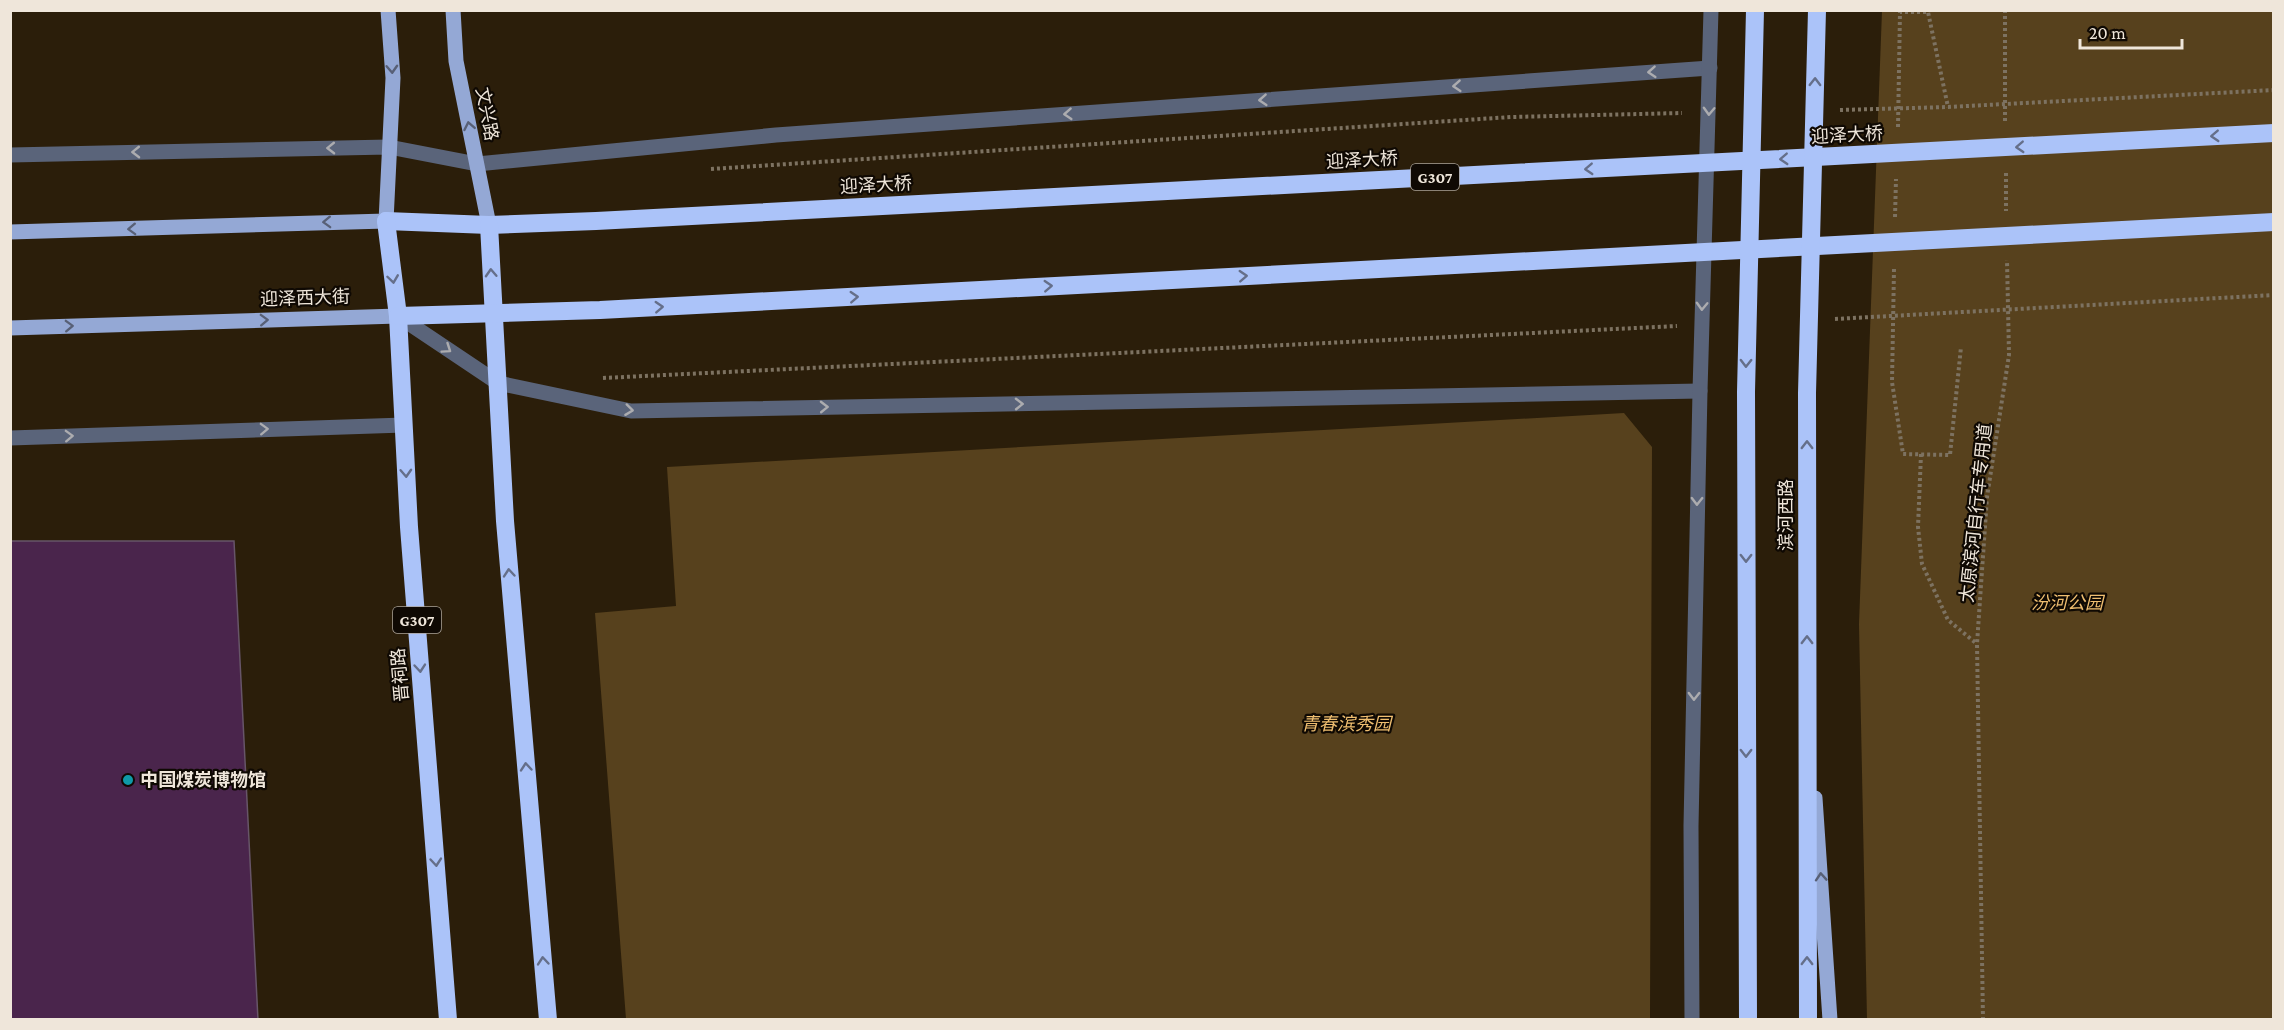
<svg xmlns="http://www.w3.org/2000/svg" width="2284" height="1030" viewBox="0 0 2284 1030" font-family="'Crimson Pro','Noto Sans SC',serif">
  <rect width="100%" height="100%" fill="#2b1e0a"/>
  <g fill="#57411d">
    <path d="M1882,11H2273V1019H1867L1859,624Z"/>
    <path d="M1624,413L1652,447L1650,1019H626L595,613L676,606L667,467Z"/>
  </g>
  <path fill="#4a254c" stroke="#675568" stroke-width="1.5" d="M10,541H234L258,1020H10Z"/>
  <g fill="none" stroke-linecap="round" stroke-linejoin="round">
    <g stroke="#7d7261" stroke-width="4" stroke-dasharray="3 3" stroke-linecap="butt">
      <path d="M2005,10V121"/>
      <path d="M1840,110L1948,107L2274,90"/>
      <path d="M1898,127L1900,12H1928L1948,107"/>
      <path d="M711,169L1511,117L1682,113"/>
      <path d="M2006,173V211"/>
      <path d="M1895,217L1896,179"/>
      <path d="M1894,269L1892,382L1903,454L1950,455L1961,347"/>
      <path d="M1835,319L2274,295"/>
      <path d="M603,378L1677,326"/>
      <path d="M1921,454L1918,527L1922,564L1948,620L1977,644"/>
      <path d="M1983,1020L1977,644L1987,497L2009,355L2007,260"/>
    </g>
    <g stroke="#5a647a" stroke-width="15">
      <path d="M10,155L389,147L477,164L776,135L1710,68"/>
      <path d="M398,316L498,383L631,411L1700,391"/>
      <path d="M10,438L404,425"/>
      <path d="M1692,1020L1691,826L1700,391L1711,10"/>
    </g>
    <g stroke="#94a8d5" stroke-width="15">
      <path d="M453,10L456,61L489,225"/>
      <path d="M10,232L386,221L393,78L388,10"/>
      <path d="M10,328L398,316"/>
      <path d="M1815,798L1830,1020"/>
    </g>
    <g stroke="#abc3f9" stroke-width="18">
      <path d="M386,221L489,225L596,221L2274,133"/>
      <path d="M386,221L398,316L409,527L448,1020"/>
      <path d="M489,225L505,521L548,1020"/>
      <path d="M398,316L600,310L2274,222"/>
      <path d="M1748,1020L1746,392L1755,10"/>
      <path d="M1808,1020L1807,393L1817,10"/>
    </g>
  </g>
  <defs><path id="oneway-chevron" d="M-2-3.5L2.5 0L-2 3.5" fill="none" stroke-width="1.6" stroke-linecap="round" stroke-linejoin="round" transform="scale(1.5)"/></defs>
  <g stroke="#586076">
    <use href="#oneway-chevron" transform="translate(392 69) rotate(87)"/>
    <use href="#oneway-chevron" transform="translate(469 126) rotate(-101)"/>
    <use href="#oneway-chevron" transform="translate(327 222) rotate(178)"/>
    <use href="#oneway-chevron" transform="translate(132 229) rotate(178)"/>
    <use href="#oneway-chevron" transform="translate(264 320) rotate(-2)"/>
    <use href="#oneway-chevron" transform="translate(69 326) rotate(-2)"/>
    <use href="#oneway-chevron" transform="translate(1821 877) rotate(-94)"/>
  </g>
  <g stroke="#acacaf">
    <use href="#oneway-chevron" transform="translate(1652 72) rotate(176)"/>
    <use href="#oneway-chevron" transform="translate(1457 86) rotate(176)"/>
    <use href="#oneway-chevron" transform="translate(1263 100) rotate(176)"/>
    <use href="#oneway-chevron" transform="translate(1709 111) rotate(92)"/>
    <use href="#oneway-chevron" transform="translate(1068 114) rotate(176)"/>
    <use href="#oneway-chevron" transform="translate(331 148) rotate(179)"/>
    <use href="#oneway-chevron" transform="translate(136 152) rotate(179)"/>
    <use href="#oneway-chevron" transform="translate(1702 306) rotate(92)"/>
    <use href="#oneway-chevron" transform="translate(447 349) rotate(34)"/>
    <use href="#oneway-chevron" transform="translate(1019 404) rotate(-1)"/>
    <use href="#oneway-chevron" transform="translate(824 407) rotate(-1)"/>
    <use href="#oneway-chevron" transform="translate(629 410) rotate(7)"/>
    <use href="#oneway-chevron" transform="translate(264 429) rotate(-2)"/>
    <use href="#oneway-chevron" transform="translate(69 436) rotate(-2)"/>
    <use href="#oneway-chevron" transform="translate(1697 501) rotate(91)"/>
    <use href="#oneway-chevron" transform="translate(1694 696) rotate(91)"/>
  </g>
  <g stroke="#656f8a">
    <use href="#oneway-chevron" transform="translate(1815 82) rotate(-89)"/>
    <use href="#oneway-chevron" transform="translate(2215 136) rotate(177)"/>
    <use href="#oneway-chevron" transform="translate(2020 147) rotate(177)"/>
    <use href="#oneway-chevron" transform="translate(1784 159) rotate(177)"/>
    <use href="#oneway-chevron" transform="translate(1589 169) rotate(177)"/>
    <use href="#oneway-chevron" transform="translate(491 273) rotate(-93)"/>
    <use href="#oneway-chevron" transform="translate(1243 276) rotate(-3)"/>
    <use href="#oneway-chevron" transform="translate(393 279) rotate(82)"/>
    <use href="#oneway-chevron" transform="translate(1048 286) rotate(-3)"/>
    <use href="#oneway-chevron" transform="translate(854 297) rotate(-3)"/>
    <use href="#oneway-chevron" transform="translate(659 307) rotate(-3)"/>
    <use href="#oneway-chevron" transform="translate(1746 363) rotate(91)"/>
    <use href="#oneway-chevron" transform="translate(1807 445) rotate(-90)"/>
    <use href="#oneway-chevron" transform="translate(406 473) rotate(87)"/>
    <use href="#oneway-chevron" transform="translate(1746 558) rotate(90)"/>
    <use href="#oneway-chevron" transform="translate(509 573) rotate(-95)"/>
    <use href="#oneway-chevron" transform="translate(1807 640) rotate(-90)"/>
    <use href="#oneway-chevron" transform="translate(420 668) rotate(85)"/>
    <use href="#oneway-chevron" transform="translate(1746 753) rotate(90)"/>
    <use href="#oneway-chevron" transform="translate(526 767) rotate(-95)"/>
    <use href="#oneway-chevron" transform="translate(436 862) rotate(85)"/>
    <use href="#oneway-chevron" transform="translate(543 961) rotate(-95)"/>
    <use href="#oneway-chevron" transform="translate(1807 961) rotate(-90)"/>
  </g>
  <circle fill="#0f9aa8" stroke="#0f0903" stroke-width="2" cx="128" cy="780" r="6"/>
  <g text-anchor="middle" stroke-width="4.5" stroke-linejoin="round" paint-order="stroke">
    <g fill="#0f0903" stroke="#aca49a" stroke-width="1.5">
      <rect x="1411" y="164" width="48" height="26" rx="4.5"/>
      <rect x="393" y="607" width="48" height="26" rx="4.5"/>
    </g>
    <g font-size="16" font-weight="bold" fill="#efe6da">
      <text x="1435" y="183">G307</text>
      <text x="417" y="626">G307</text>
    </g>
    <g font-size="18" fill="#efe6da" stroke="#0f0903">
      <text transform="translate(487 114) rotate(79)" y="6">文兴路</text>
      <text transform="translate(1847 135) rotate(-3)" y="6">迎泽大桥</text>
      <text transform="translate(1362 160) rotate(-3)" y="6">迎泽大桥</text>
      <text transform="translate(876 185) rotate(-3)" y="6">迎泽大桥</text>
      <text transform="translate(305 298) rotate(-2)" y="6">迎泽西大街</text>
      <text transform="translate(1976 513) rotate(-84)" y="6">太原滨河自行车专用道</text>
      <text transform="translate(1786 515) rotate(-90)" y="6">滨河西路</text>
      <text transform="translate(400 675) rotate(-95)" y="6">晋祠路</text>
    </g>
    <g font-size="18" font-style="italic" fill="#efbe70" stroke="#0f0903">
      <text x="2067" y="609">汾河公园</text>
      <text x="1346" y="730">青春滨秀园</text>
    </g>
    <g font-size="18" font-weight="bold" fill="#efe6da" stroke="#0f0903" text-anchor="start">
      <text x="140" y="786">中国煤炭博物馆</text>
    </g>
  </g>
  <rect width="2284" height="1030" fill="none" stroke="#efe6da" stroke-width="24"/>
  <path d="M2080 39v9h102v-9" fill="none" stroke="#efe6da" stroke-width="3"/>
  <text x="2089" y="39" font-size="18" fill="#efe6da" stroke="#0f0903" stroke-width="4.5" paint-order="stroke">20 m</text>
</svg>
